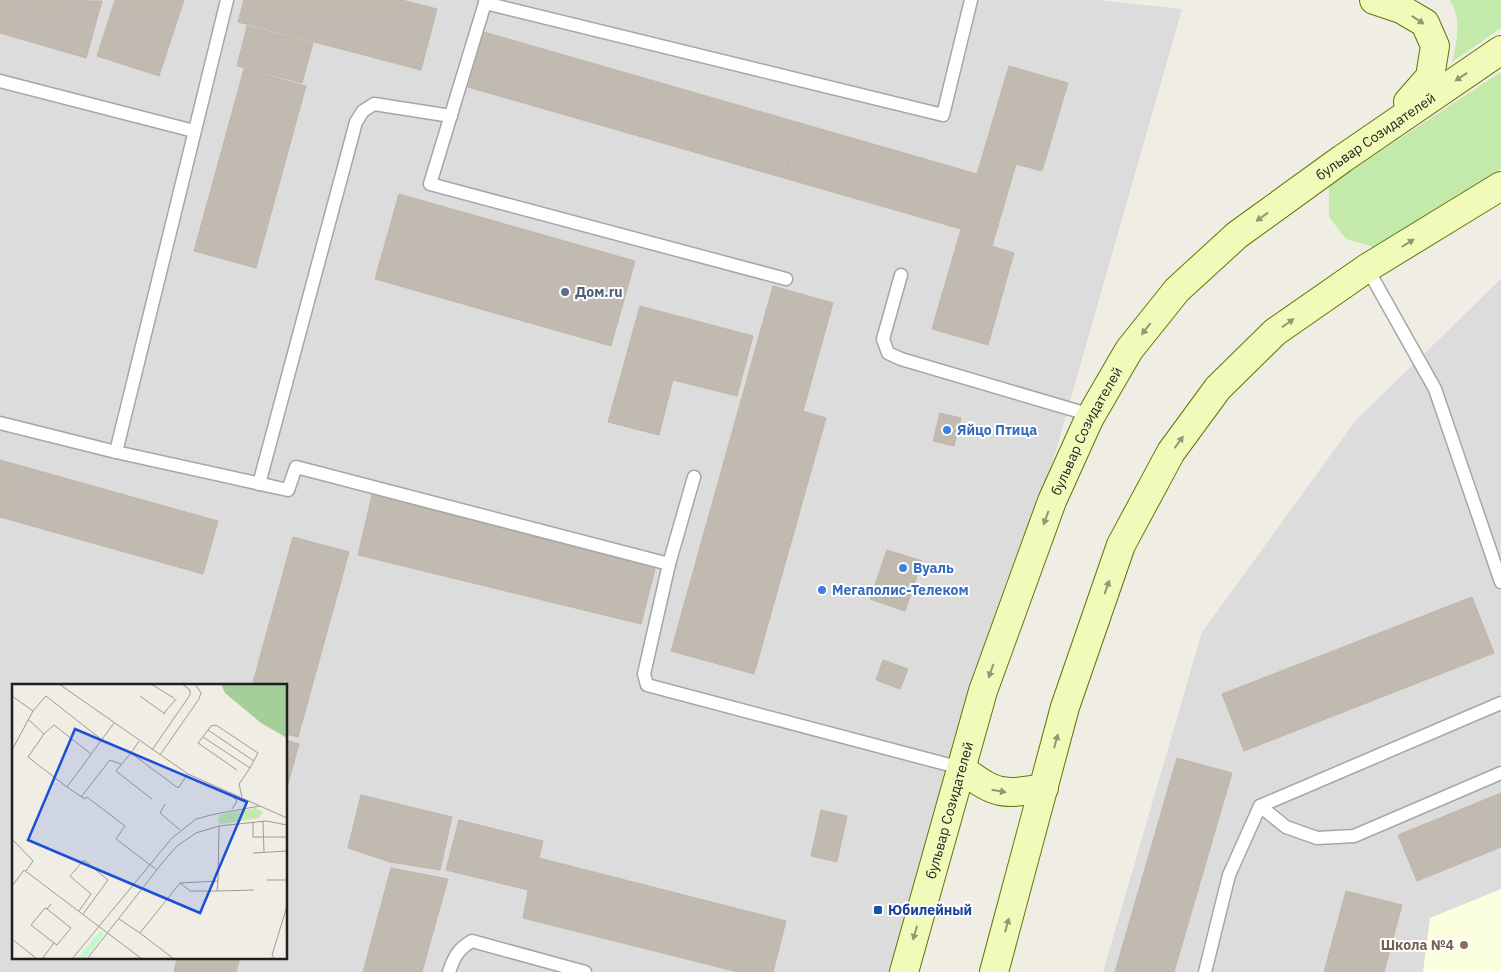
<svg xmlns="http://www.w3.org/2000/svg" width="1501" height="972" viewBox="0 0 1501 972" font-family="'IBM Plex Sans',sans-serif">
  <rect width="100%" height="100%" fill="#f0ede5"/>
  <g fill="#dddcdc" fill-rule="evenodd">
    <path d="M0,0H1098L1182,9L907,972H0ZM14,686H286V958H14Z"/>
    <path d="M1501,279V972H1103L1202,632L1356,420Z"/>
  </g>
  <path fill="#fcffdf" d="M1501,889V972H1423L1430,918Z"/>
  <g fill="#c3eaab">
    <path d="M1450,0H1501V28L1452,62C1457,41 1462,20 1450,0Z"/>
    <path d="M1501,72V169L1374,247L1346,239L1329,217V185Z"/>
  </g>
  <g fill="#c0bab1" stroke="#c1b5a7">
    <path d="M0,0L102,1L86,58L0,33Z"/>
    <path d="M115,0H184L159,76L97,56Z"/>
    <path d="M244,0H402L437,9L421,70L238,22Z"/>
    <path d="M247,26L313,43L302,83L237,66Z"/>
    <path d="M484,32L800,123L784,178L468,87Z"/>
    <path d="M1009,66L1068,83L1042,171L1016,164L992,246L1014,253L988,345L932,329L961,229L784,178L800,123L977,174Z"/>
    <path d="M244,69L306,86L256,268L194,251Z"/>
    <path d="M399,194L635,261L611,346L375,279Z"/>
    <path d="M773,286L833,303L803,411L826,418L754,674L671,651Z"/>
    <path d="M640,306L753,336L737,396L673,380L659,435L608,422Z"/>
    <path d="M940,413L961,418L954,446L933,441Z"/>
    <path d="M0,460L218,521L203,574L0,517Z"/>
    <path d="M372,495L656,565L641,624L358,555Z"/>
    <path d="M293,537L349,552L298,737L286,734V686H252Z"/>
    <path d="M887,550L922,561L905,611L870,599Z"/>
    <path d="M1472,597L1494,653L1244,751L1222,694Z"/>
    <path d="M883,660L908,669L900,689L876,680Z"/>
    <path d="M286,740L299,744L286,791Z"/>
    <path d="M1177,758L1232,773L1174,972H1115Z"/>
    <path d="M1501,793V847L1417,881L1398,835Z"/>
    <path d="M361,795L452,817L440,870L390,862L348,848Z"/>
    <path d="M821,810L847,816L837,862L811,856Z"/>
    <path d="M459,820L543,841L539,858L786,921L773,972H738L523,918L528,890L446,870Z"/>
    <path d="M391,868L448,879L422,972H363Z"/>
    <path d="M1346,891L1402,905L1384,972H1324Z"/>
    <path d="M177,958H240L236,972H174Z"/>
  </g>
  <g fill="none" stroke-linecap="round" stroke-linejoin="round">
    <g stroke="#a6a6a6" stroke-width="15">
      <g id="lane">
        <path d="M227,0L116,452L288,490L296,467L669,564L644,674L647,685L961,768"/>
        <path d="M486,0L485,3L943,115L971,0"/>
        <path d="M485,3L430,184L786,279"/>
        <path d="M0,81L194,131"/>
        <path d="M1367,268L1435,389L1501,582"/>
        <path d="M901,275L883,339L888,353L901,359L1091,415"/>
        <path d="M0,423L116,452"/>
        <path d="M259,484L356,122L363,111L374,104L451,116"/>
        <path d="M669,564L694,477"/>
        <path d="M1260,806L1286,827L1317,838L1354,836L1501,773"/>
        <path d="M449,972C454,957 458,949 472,941L585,972"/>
        <path d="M1205,972L1229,875L1260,806L1501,703"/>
      </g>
    </g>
    <g stroke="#5f7705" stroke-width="30">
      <g id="secondary">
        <path d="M1374,0L1401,9L1425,23L1435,46L1430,77L1408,102"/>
        <path d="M961,768C995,795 1002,795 1044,788"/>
        <path id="s1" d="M904,972L983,691L1052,501L1089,419L1129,350L1177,290L1237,235L1342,159L1501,50"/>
        <path d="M994,972L1065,707L1121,545L1171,452L1218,388L1275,332L1367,268L1501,186"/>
      </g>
    </g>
    <use href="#lane" stroke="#fff" stroke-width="12"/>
    <use href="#secondary" stroke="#f0fab9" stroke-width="28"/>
  </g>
  <defs><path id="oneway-solid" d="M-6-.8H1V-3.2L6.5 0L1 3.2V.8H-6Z" transform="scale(1.25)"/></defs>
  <g fill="#929774">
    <use href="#oneway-solid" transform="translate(1418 20) rotate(34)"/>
    <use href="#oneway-solid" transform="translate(1461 77) rotate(146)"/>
    <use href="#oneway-solid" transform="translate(1262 217) rotate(144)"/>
    <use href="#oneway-solid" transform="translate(1408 243) rotate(-32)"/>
    <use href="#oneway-solid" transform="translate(1288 323) rotate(-35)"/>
    <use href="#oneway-solid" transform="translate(1146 329) rotate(128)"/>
    <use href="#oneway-solid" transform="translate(1179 442) rotate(-54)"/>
    <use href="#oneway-solid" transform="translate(1046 518) rotate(110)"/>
    <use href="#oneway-solid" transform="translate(1107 587) rotate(-71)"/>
    <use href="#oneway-solid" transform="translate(991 671) rotate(110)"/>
    <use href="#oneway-solid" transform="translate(1056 741) rotate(-75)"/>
    <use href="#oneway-solid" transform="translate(999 791) rotate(10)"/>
    <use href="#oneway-solid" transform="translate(1007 925) rotate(-75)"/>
    <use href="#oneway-solid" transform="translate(915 933) rotate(106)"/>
  </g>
  <circle fill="#5c6f8a" stroke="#fff" stroke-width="2" cx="565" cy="292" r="5"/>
  <g fill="#3f7fe0" stroke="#fff" stroke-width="2">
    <circle cx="947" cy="430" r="5"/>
    <circle cx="903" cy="568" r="5"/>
    <circle cx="822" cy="590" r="5"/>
  </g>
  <rect fill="#1a4fb4" stroke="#fff" stroke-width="2" x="873" y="905" width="10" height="10" rx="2.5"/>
  <circle fill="#8d6e63" stroke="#fff" stroke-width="2" cx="1464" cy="945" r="5"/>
  <g text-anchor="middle" stroke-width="4" stroke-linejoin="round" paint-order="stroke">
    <g font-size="14" fill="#1f1f1f" stroke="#fff">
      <text dy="5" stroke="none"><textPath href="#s1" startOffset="992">бульвар Созидателей</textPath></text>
      <text dy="5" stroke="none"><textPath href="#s1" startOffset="572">бульвар Созидателей</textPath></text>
      <text dy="5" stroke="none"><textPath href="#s1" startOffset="168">бульвар Созидателей</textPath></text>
    </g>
    <g font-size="14" font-weight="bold" fill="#4e5e75" stroke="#fff" text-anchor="start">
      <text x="575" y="297">Дом.ru</text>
    </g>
    <g font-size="14" font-weight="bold" fill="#366cbe" stroke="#fff" text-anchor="start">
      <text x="957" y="435">Яйцо Птица</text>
      <text x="913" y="573">Вуаль</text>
      <text x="832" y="595">Мегаполис-Телеком</text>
    </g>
    <g font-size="14" font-weight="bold" fill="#164399" stroke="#fff" text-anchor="start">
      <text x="888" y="915">Юбилейный</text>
    </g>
    <g font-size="14" font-weight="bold" fill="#785e54" stroke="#fff" text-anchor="end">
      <text x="1454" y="950">Школа №4</text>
    </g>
  </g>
  <g transform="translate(12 684)">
    <rect width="275" height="275" fill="#f0ede5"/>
    <path d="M244,124L251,128L247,134L209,140L206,138L207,131Z" fill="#c3eaab"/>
    <path d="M209,0H275V54L249,39L213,9Z" fill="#a4cf9a"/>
    <path d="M89,246L92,250L73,275H65Z" fill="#c2f9cc"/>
    <path fill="none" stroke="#9c9b96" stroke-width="1" d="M47,0L176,90L275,134M92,0H109M139,0L162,14M0,12L21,27M128,12L153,30M152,29L164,15M17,36L32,50L42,41L79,70M102,39L55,103L73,115L75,113L113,142L104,155L145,186M196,46L242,77M32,50L16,73L55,103M191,53L238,84L227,100L230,113M127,57L119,69L166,104L176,90M0,66L21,27L34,12L90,56M140,66L178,11V6L170,0M119,69L104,87L140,115M148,71L187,15L189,9L183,0M225,86L186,59L199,42L204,41L246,69L238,84M218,110L225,117L220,125M69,113L98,76L109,80M153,120L148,129L168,146M203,130L248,122M251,137L252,168M241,138V153H275M207,142L254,137L275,141M0,155L21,177L14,187M241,169L275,167M255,196H275M168,199L178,207H205L206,197M0,202L12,186L130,275M205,207L242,206M39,220L35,225L59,244L45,261L42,259M67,227L79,210L58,192L72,176L96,196L71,230M128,249L162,275M0,255L25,275M30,275L42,259L19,241L33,224L35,225M60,275L160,154L184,135L203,130M75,275L151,178L165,162L184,149L207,142L206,197L168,199L128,249L107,235M263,275L260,271L275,222"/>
    <path fill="#1d4ed8" fill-opacity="0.15" stroke="#1d4ed8" stroke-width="2.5" d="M63,45L235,118L188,229L16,156Z"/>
    <rect width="275" height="275" fill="none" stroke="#1f1f1f" stroke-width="2.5"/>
  </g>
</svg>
